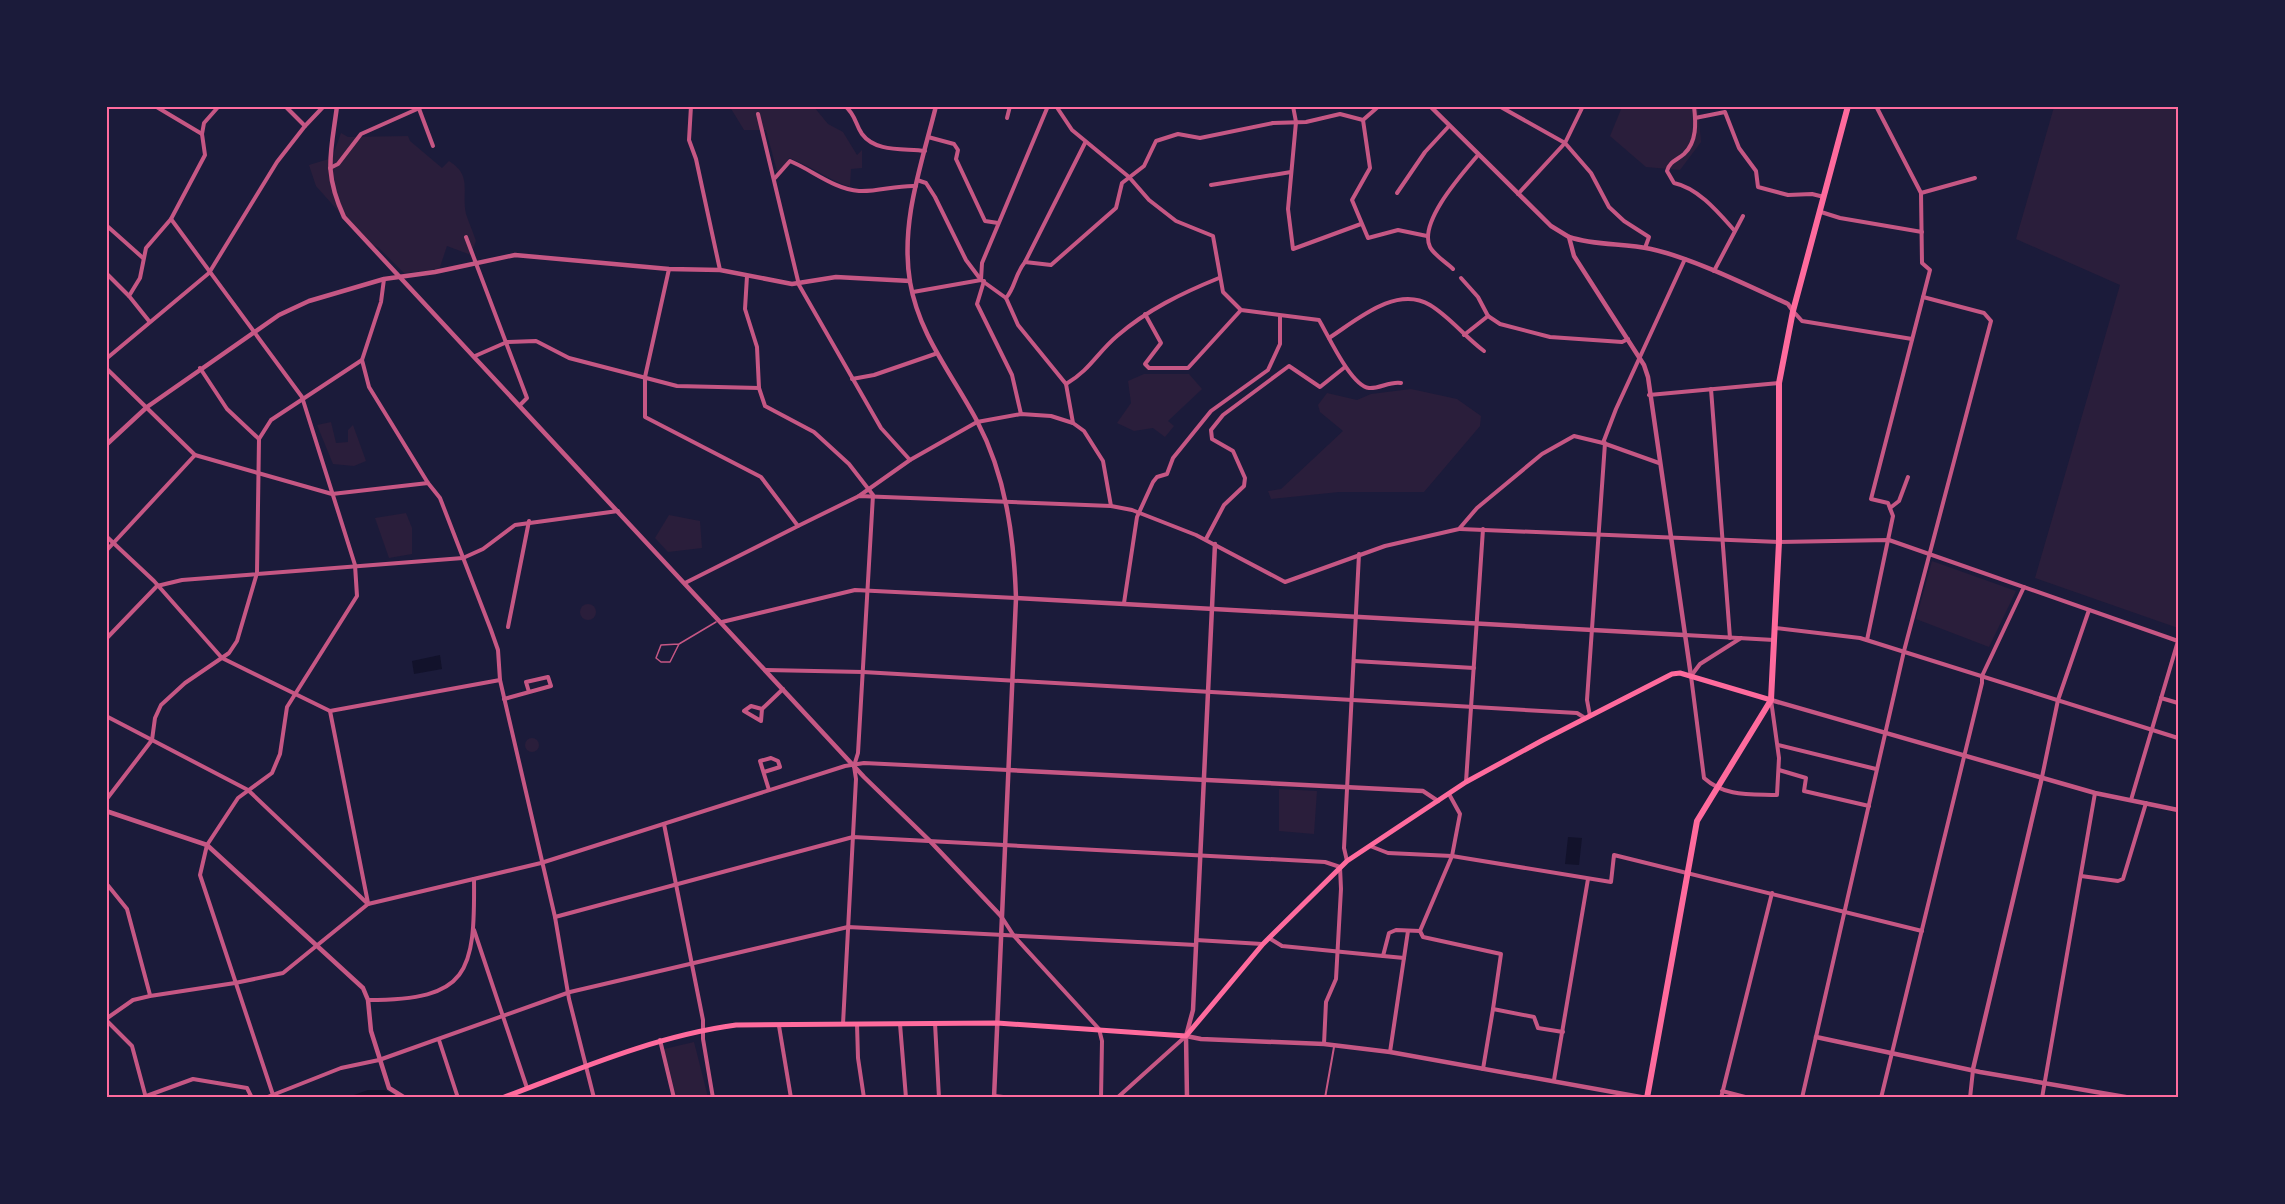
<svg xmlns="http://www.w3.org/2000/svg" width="2285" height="1204" viewBox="0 0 2285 1204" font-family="'Golos Text',sans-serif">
  <rect width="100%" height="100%" fill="#1b1b3a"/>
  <g fill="#2a1e3b">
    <path d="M730,107H814L828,124L843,132L857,155L862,150V168L851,169L850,187C827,179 811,166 789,158L778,175L766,130H744Z"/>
    <path d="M1622,107H1698L1701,142L1680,170L1646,167L1610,136Z"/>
    <path d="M2054,107H2178V628L2035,578L2120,285L2016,239Z"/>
    <path d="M341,133L348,137L408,136L410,141L442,168L449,161C473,176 461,191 466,214C469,223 473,232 476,241L471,255L447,246L439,270L404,273L379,248L365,241L316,186L309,165L332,158Z"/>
    <path d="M1144,374H1189L1202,389L1168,421L1174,426L1165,437L1153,428L1134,431L1117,423L1131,403L1128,381Z"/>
    <path d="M1411,389L1457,399L1481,416L1480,426L1424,492H1339L1271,499L1268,491L1281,489L1343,431L1320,412L1318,405L1327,393L1357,400L1371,394Z"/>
    <path d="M331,422L336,443L348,442V430L353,425L366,461L354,466L333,464L317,425Z"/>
    <path d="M406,513L412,528V554L389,558L375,518Z"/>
    <path d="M669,515L700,521L702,548L668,552L655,538Z"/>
    <path d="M1932,561L2016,591L1989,647L1916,619Z"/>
    <circle cx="588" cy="612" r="8"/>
    <circle cx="532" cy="745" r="7"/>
    <path d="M1279,789L1317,791L1314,834L1279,831Z"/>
    <path d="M694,1042L708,1097H676L664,1049Z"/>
  </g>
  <g fill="#12122b">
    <path d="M440,655L442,669L414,674L412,661Z"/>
    <path d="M1568,837L1582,838L1579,865L1565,864Z"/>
    <path d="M368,1090H385L397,1097H348Z"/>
  </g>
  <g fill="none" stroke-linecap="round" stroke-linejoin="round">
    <path stroke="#c65784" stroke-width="1.5" d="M679,644L661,645L656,658L661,662H670L679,644L716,622"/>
    <path stroke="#c65784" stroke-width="2" d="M1325,1098L1334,1047"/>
    <g stroke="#c65784" stroke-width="4">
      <path d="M155,106L202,134"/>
      <path d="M285,106L305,126"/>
      <path d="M418,106L433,146"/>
      <path d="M691,106L689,140L696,159L720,270"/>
      <path d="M845,106C856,115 855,124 862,134C876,153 905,148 925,151"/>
      <path d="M1056,106L1072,130L1129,177L1149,200L1176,221L1213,236L1223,292L1241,310L1319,320C1328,335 1351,386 1369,388C1379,389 1390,381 1401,383"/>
      <path d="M1293,106L1296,122L1288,209L1293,249L1361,224"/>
      <path d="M1499,106L1565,143L1518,194"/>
      <path d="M1583,106L1565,143L1591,173L1609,207L1624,221L1649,237L1645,248"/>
      <path d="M1694,106C1696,123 1697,142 1684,154C1677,160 1670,161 1667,171L1674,183C1698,188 1718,212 1734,230"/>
      <path d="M758,114L799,285L881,428L910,460L859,496"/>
      <path d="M1007,118L1010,106"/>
      <path d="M1695,118L1725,112L1739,148L1756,171L1758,187L1788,195L1812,194L1824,197"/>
      <path d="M1363,120L1370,168L1352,200L1368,238L1398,230L1427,236"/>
      <path d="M928,137L954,144L958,150L956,159L985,221L998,223"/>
      <path d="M330,168L338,164L361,134L424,106"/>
      <path d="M775,178L790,161C812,170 834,189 859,191C878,192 896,185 916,186"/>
      <path d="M917,180L926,183L935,197L966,260L981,280L1006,298L1018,325L1066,384L1073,423"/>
      <path d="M1211,185L1291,172"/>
      <path d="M1397,193L1425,152L1449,126"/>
      <path d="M1921,193L1975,178"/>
      <path d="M1821,212L1840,218L1922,232"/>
      <path d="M171,219L302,397L355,565L357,596L287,707L280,754L272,773L238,798L207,845L200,875L274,1098"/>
      <path d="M106,225L143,258"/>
      <path d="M466,237L527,398L520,405"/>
      <path d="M1025,262L1085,143"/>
      <path d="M669,269L645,377V417L761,477L798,526L685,583"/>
      <path d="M1453,269C1447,263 1434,255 1430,247C1418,222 1463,173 1478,155"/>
      <path d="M1714,271L1743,216"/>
      <path d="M106,273L129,296"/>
      <path d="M747,276L745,309L757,347L759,388L765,406L814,432L849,464L873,495L858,753L854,766L856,779L843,1024"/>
      <path d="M1461,278L1478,297L1488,316"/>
      <path d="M384,279L381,302L362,360L369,387L428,483"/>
      <path d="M984,281L977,304L1012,375L1021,414"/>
      <path d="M913,292L981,280L982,263L1048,106"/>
      <path d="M1006,298C1015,288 1015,274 1025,262L1051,265L1116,208L1122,183L1144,166L1156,141L1178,134L1200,138L1273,123L1306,122L1340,114L1363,120L1379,106"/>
      <path d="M1793,311L1802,321L1912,339"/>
      <path d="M1145,314L1161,343L1145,364L1149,368H1188L1241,310"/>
      <path d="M149,321L129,296L140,278L146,248L171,219L205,155L202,134L204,123L219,106"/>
      <path d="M1464,335L1488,316L1500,324L1550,337L1622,342L1628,339"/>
      <path d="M1329,338C1357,320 1396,285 1430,305C1450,317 1465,337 1484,351"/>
      <path d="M475,356L507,342L536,341L569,358L677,386L759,388"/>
      <path d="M106,359L209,273L277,162L305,126L324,106"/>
      <path d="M106,368L195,455"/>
      <path d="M200,368L227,409L259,439"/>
      <path d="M852,379L874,375L935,354"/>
      <path d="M1066,384C1090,370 1097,353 1117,336C1147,310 1182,293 1219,278"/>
      <path d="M1711,389L1730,638"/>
      <path d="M1649,395L1779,383"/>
      <path d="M1603,443L1616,409L1685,259"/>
      <path d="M910,460L977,422L1021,414L1051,416L1073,423L1084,431L1103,461L1111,506"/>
      <path d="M1890,508L1899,501L1908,477"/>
      <path d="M798,526L859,496L1111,506L1132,510L1196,535L1285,582L1385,546L1459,529L1477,508L1542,454L1574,436L1603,443L1659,463"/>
      <path d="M1460,529L1779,542L1889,540L2178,641L2131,800"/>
      <path d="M106,536L154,581L222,658L330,711L500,680"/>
      <path d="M1206,539L1224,505L1244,486L1245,478L1233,451L1212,439L1211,430L1223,415L1289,366L1320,387L1345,367"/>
      <path d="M106,551L195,455L332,494L428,483L440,498L491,630L498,650L500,680L555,917L569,999L594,1098"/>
      <path d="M1124,603L1137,517L1153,482L1157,477L1167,474L1173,458L1211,411L1268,370L1280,344V317"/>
      <path d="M722,622L855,590L1016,598"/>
      <path d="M508,627L529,521"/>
      <path d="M1775,628L1860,638L2178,738"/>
      <path d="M1685,635L1774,640"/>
      <path d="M1741,638L1700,664L1691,676L1704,778C1725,797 1750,794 1777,795L1779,758L1771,700"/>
      <path d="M106,639L157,586L182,580L463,558L483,549L515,525L618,511"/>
      <path d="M1867,640L1893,516L1888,503L1871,499L1930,270L1922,263L1921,193L1876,106"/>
      <path d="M1354,661L1474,668"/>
      <path d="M766,670L863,672L1577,713L1585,718"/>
      <path d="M2161,698L2178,703"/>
      <path d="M504,699L551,686L548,677L526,682L529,692"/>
      <path d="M762,709L761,721L744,711L751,706L762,709L783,689"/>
      <path d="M330,711L368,903"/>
      <path d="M106,716L248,790L368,904"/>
      <path d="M1590,716L1587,700L1605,443"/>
      <path d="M1778,745L1876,769"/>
      <path d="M1779,770L1806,778L1804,791L1869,806"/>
      <path d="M764,772L780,767L778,761L771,758L760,761L769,790"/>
      <path d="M2042,777L2058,700L2089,610"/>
      <path d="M1466,782L1483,529"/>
      <path d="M106,800L152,740L155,718L161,705L185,683L229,653L237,641L257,573L259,439L271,420L362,360"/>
      <path d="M664,824L703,1020V1039L713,1098"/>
      <path d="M1370,846L1388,853L1452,856L1611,882L1614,855L1922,931"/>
      <path d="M1347,861L1344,848L1359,554"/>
      <path d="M2081,876L2118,881L2123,879L2146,803"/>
      <path d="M106,883L127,909L150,995"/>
      <path d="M1001,916L1014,936L1099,1029L1102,1041L1101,1098"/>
      <path d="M555,917L853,837L1325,862L1340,867L1341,889L1336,979L1326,1002L1324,1044"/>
      <path d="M474,930L527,1088"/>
      <path d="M1420,931L1423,937L1501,954L1493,1009"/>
      <path d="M1269,938L1282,946L1383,956L1389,933L1396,930L1420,931L1452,856L1460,814L1449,794"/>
      <path d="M1196,940L1262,944"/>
      <path d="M1383,956L1404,958"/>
      <path d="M368,1000C469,1000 475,973 474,879"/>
      <path d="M106,1019L133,1000L150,996L235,983L283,973L368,904L541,863L845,766L864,763L1008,770"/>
      <path d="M106,1020L132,1046L146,1098"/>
      <path d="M935,1023L939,1098"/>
      <path d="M857,1024L858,1058L864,1098"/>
      <path d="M900,1024L906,1098"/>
      <path d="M779,1026L791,1098"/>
      <path d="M439,1040L458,1098"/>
      <path d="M660,1040L674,1098"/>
      <path d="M1390,1052L1408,931"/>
      <path d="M1483,1069L1493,1009L1534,1017L1538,1028L1563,1032"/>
      <path d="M1554,1080L1588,879"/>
      <path d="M1722,1091L1749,1098"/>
      <path d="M994,1096L1012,1098"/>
      <path d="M141,1098L193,1079L247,1088L252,1098"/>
      <path d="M265,1098L341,1068L379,1060L570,992L848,927L1196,945"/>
      <path d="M1117,1098L1186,1036"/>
      <path d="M1721,1098L1772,893"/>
      <path d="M1802,1098L1904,651L1991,321L1984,313L1923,297"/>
      <path d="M1881,1098L1982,683V676L2024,587"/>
      <path d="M1970,1098L1973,1070"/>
      <path d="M2042,1098L2095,793"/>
    </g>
    <g stroke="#c65784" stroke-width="4.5">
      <path d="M337,106C331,154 323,171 344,217L864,777L929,840L1001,916"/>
      <path d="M936,106C922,163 900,222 910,282C919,335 952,374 977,421C1006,476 1014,537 1016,598L994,1098"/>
      <path d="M1430,106L1551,226L1569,237L1574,256L1644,365L1648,377L1691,676"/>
      <path d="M1569,237C1596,246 1623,243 1651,249C1692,258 1749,286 1788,304L1793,311"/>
      <path d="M106,445L147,407L279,315L309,301L384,279L435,272L515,255L669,269L720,270L792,284L836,277L910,281"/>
      <path d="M1016,598L1684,635"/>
      <path d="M1771,700L2095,793L2178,810"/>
      <path d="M1008,770L1423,791L1438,801"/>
      <path d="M106,811L207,845L363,988L368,1000L371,1031L389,1088L405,1098"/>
      <path d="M1186,1036L1201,1039L1324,1044L1390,1052L1646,1098"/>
      <path d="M1816,1037L1980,1072L2131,1098"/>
      <path d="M1973,1069L2042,777"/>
      <path d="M1187,1098L1186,1036L1193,1010L1215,544"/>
    </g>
    <path stroke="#ff6b9d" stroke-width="5" d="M502,1098C579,1069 655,1036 736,1025L997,1023L1186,1036L1263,944L1347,861L1466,782L1543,740L1672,674L1680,673L1771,700"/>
    <path stroke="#ff6b9d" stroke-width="6" d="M1647,1098L1697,821L1771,700L1779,542V383L1793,311L1848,106"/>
  </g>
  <rect width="2285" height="1204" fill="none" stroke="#1b1b3a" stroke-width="216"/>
  <rect x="108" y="108" width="2069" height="988" fill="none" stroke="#ff6b9d" stroke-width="2"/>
</svg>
